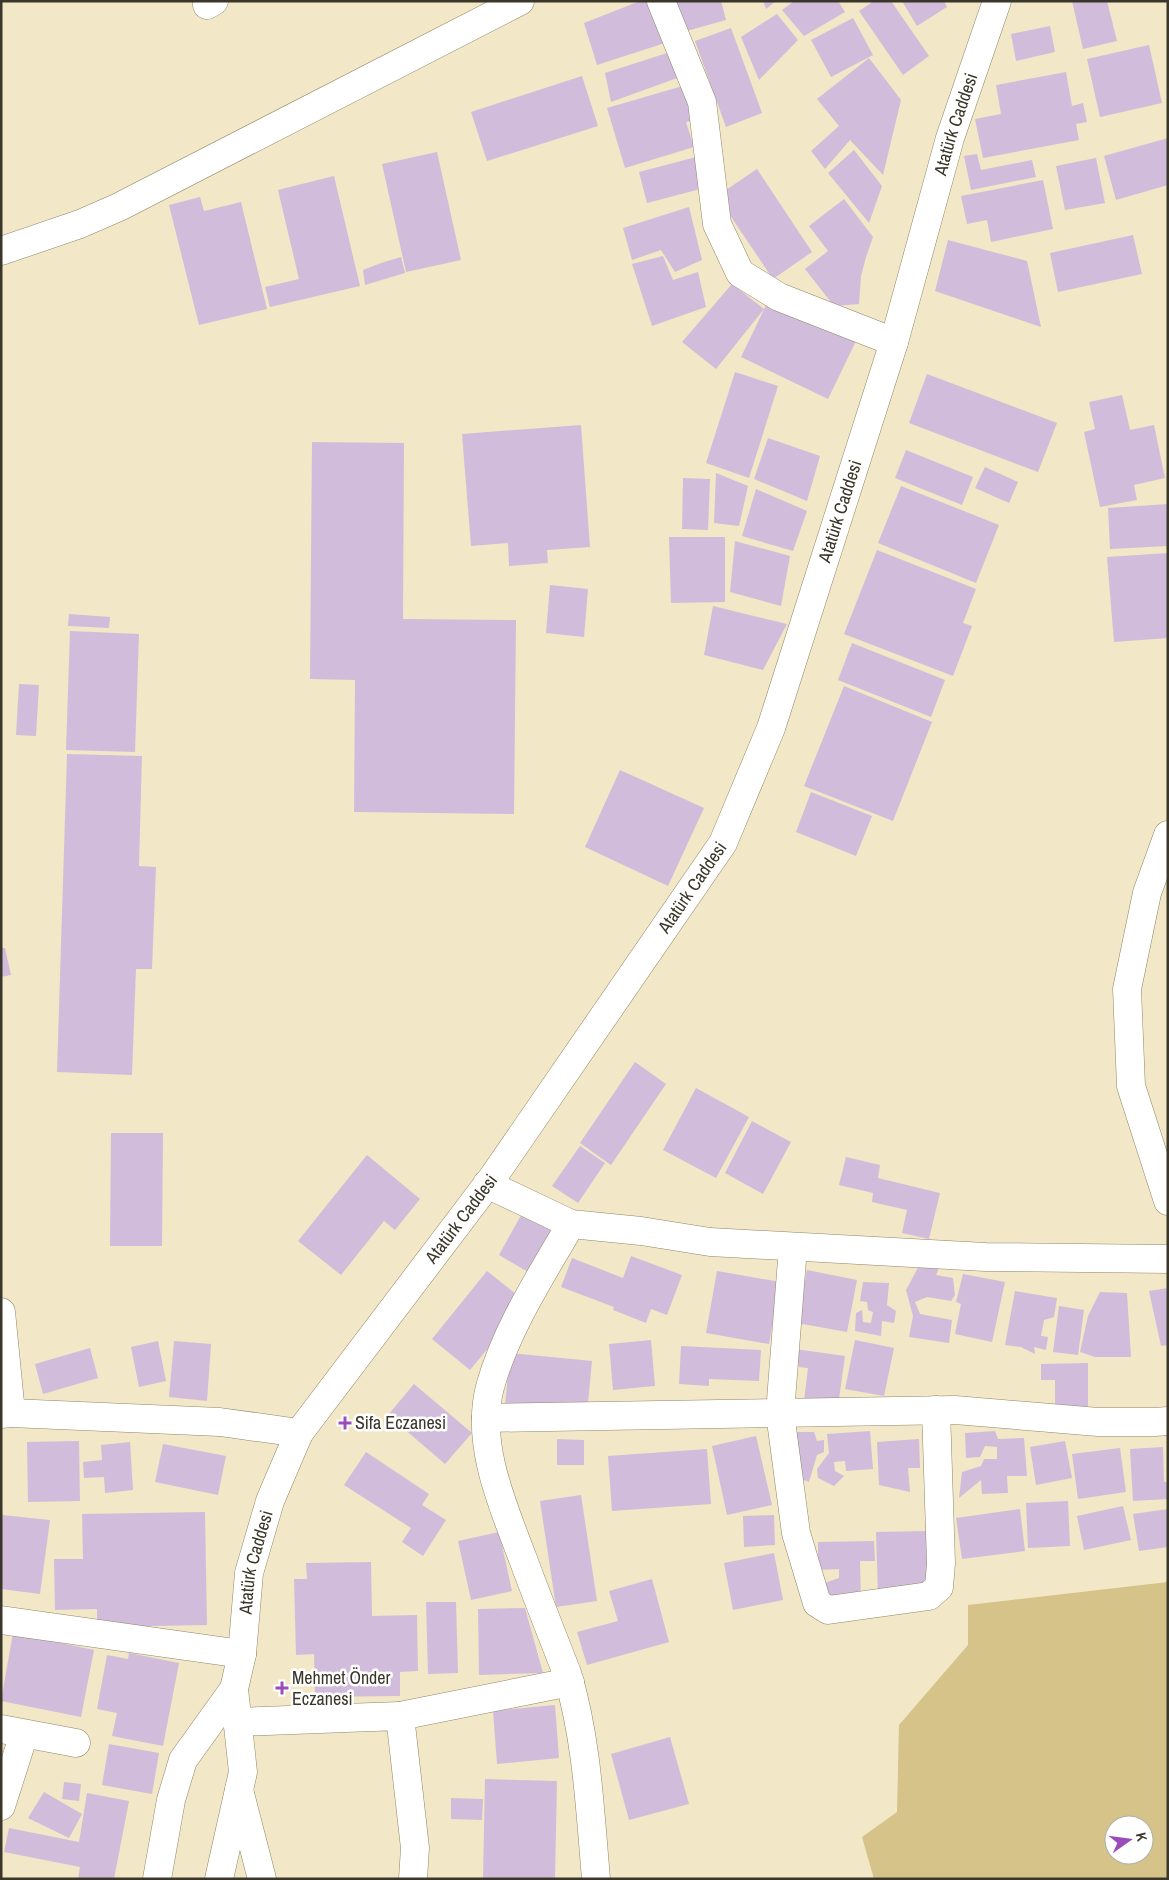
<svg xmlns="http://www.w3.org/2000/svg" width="1169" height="1880" viewBox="0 0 1169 1880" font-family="'Archivo Narrow',sans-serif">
  <rect width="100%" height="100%" fill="#f2e7c6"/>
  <path fill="#d6c38a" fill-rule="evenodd" d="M1168,1582V1879H874L862,1837L897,1812L899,1725L968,1645V1605ZM1114,1825H1144V1855H1114Z"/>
  <g fill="#d1bddb">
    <path d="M640,1H649L665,43L597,65L584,23Z"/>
    <path d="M674,1H721L726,20L683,32Z"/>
    <path d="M763,1H776L766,9Z"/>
    <path d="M794,1H838L845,12L804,36L782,10Z"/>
    <path d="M874,1H891L929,56L903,75L859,11Z"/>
    <path d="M902,1H944L947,7L917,26Z"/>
    <path d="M1072,1H1107L1117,41L1083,49Z"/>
    <path d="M777,14L798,40L759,80L741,37Z"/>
    <path d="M853,18L873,55L831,77L811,40Z"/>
    <path d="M1050,26L1055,52L1016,61L1011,34Z"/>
    <path d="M731,28L762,113L726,127L695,41Z"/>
    <path d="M1149,45L1162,103L1100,117L1087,59Z"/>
    <path d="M667,53L680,77L611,102L605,73Z"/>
    <path d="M869,58L901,100L883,175L850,140L825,169L811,151L839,126L817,99Z"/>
    <path d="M1066,72L1072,106L1083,103L1087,122L1076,124L1079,140L983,158L975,119L1001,114L996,85Z"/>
    <path d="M582,76L598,126L487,161L471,112Z"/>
    <path d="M686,85L696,120L686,122L694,147L625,168L607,108Z"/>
    <path d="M1168,138V185L1116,200L1104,156Z"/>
    <path d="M854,150L882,186L869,223L828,173Z"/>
    <path d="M437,152L461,260L406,272L382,164Z"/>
    <path d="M977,154L981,170L1032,160L1036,177L971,190L964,156Z"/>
    <path d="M700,156L708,187L647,203L639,172Z"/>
    <path d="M1096,158L1105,203L1065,210L1056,166Z"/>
    <path d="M757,169L812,252L773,279L717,196Z"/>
    <path d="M334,176L360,286L270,307L265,287L299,279L278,190Z"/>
    <path d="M1043,180L1053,229L991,242L987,220L967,224L961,196Z"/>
    <path d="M200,197L204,211L241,202L267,309L199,325L169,205Z"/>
    <path d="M844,199L873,237L866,257L861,276L859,304L834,306L805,269L828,251L809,226Z"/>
    <path d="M689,207L702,260L675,272L661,250L632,260L623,228Z"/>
    <path d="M1133,235L1142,274L1058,292L1050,253Z"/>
    <path d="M948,240L1027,261L1041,327L935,291Z"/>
    <path d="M663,256L673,280L698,272L706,307L652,326L632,264Z"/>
    <path d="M401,257L405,273L365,285L363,270L381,263Z"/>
    <path d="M732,284L764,309L716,369L682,342Z"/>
    <path d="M770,297L857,339L828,399L741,357Z"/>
    <path d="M735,372L778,386L749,478L706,463Z"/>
    <path d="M927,374L1057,423L1038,472L909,423Z"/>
    <path d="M1122,395L1130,430L1154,425L1165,478L1134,485L1137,500L1100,507L1084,432L1095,429L1089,402Z"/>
    <path d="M581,425L590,547L547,550L548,563L509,566L508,543L471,546L462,434Z"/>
    <path d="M768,438L820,456L807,501L754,479Z"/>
    <path d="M312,442L404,443L403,619L516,620L514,814L354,812L355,680L310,679Z"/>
    <path d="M906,450L973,477L962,505L895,478Z"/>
    <path d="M985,467L1018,482L1009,503L975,488Z"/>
    <path d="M716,473L748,486L739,526L714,523Z"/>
    <path d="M683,478L710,479L708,530L682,529Z"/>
    <path d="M901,486L999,525L976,583L878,543Z"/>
    <path d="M756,489L807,511L793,551L742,536Z"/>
    <path d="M1168,504V546L1110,549L1108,508Z"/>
    <path d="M669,537H725V602L671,603Z"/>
    <path d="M735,541L790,556L781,606L730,592Z"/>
    <path d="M877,550L976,589L963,623L972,626L953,676L844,634Z"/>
    <path d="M1168,553V638L1114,642L1107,557Z"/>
    <path d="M550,585L588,589L584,637L546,633Z"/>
    <path d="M713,606L787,624L763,670L704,655Z"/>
    <path d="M69,614L110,617L109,628L68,626Z"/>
    <path d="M70,631L139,634L135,752L66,750Z"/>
    <path d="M852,643L945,680L931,717L838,680Z"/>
    <path d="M19,684L39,685L36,736L16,735Z"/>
    <path d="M844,686L932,722L893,821L804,786Z"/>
    <path d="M67,754L142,756L139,866L156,867L152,969H136L132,1075L57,1072Z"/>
    <path d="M620,770L704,808L668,886L585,847Z"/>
    <path d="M811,792L872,816L856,856L796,832Z"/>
    <path d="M1,948H5L11,975L1,977Z"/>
    <path d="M635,1062L666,1084L611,1165L580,1143Z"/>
    <path d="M696,1088L749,1117L716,1178L663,1150Z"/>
    <path d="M752,1121L791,1142L763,1194L725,1173Z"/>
    <path d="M111,1133H163L162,1246H110Z"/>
    <path d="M580,1146L605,1163L578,1203L552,1186Z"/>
    <path d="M367,1155L420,1199L395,1230L384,1221L341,1275L298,1241Z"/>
    <path d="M846,1157L880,1165L878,1178L940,1193L929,1239L902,1233L907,1210L872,1202L873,1193L839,1185Z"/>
    <path d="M525,1208L557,1227L530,1273L499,1255Z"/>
    <path d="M631,1256L682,1275L667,1315L651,1309L646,1323L613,1310L614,1307L561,1287L572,1258L623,1278Z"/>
    <path d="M942,1261L936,1275L953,1278L955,1295L951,1301L927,1297L915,1302L920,1314L952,1320L949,1343L909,1337L913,1316L906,1290L921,1262Z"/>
    <path d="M807,1270L857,1280L847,1332L797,1323Z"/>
    <path d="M487,1271L526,1302L470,1370L432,1339Z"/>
    <path d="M717,1271L780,1282L769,1344L706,1333Z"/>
    <path d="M963,1274L1005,1282L992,1342L955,1334L961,1304L956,1302Z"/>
    <path d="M863,1282L889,1283L887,1305L896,1311L894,1323L882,1321L881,1336L855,1331L856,1313L862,1310L863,1322L871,1323L873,1312L868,1310L867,1302L860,1301Z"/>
    <path d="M1168,1288V1345L1161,1346L1149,1291Z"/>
    <path d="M1015,1291L1057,1298L1054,1317L1044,1320L1041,1336L1048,1337L1046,1350L1034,1347L1035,1354L1021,1347L1005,1345Z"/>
    <path d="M1100,1292L1127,1293L1131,1357H1095L1080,1352L1088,1316Z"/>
    <path d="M1059,1306L1084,1310L1078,1355L1053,1352Z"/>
    <path d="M651,1340L655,1386L613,1390L609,1344Z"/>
    <path d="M855,1340L894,1348L884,1396L845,1389Z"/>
    <path d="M158,1341L166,1381L139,1387L131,1347Z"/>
    <path d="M174,1341L211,1344L207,1401L169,1397Z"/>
    <path d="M681,1346L761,1350L759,1381L709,1379V1386L679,1384Z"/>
    <path d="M90,1348L98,1378L43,1394L35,1364Z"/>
    <path d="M795,1349L845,1356L838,1406L804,1401L808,1368L799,1367Z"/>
    <path d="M510,1353L592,1361L587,1413L505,1406Z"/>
    <path d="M1088,1363V1414H1055V1380H1041V1364Z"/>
    <path d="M414,1384L472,1433L445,1464L388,1415Z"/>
    <path d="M870,1431L873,1469L846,1471L845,1461L834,1462L835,1471L844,1476L834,1486L818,1478L817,1469L829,1453L827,1434Z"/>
    <path d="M995,1431L998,1439L1024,1438L1027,1476H1007L1008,1493L982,1494L981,1480L959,1498L962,1472L981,1466L984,1459H997V1447L985,1446L980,1457L966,1458L965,1433Z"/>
    <path d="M797,1432H814L817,1441L824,1440V1452L817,1455L809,1482L798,1478Z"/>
    <path d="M756,1436L772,1505L727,1515L712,1446Z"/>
    <path d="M557,1439L584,1440V1465H557Z"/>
    <path d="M919,1439L920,1468H908L910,1492L879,1485L877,1442Z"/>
    <path d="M79,1441L80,1501L28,1502L27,1442Z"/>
    <path d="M1065,1441L1072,1478L1036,1485L1030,1447Z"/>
    <path d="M130,1442L133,1490L105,1493L104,1477L84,1478L83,1462L102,1460L101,1445Z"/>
    <path d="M163,1444L226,1456L218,1495L155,1482Z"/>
    <path d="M1163,1447L1164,1482H1168V1499L1133,1501L1130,1449Z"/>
    <path d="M1120,1448L1126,1492L1078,1499L1072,1454Z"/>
    <path d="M707,1449L711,1504L612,1511L608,1456Z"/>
    <path d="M366,1452L429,1494L422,1505L446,1520L423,1556L402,1542L411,1528L344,1485Z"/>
    <path d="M581,1495L597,1601L556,1607L540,1501Z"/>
    <path d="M1068,1501L1070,1546L1028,1548L1026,1503Z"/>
    <path d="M1123,1506L1131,1540L1084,1550L1077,1516Z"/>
    <path d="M1020,1509L1025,1551L962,1559L956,1518Z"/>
    <path d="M1168,1509V1547L1139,1551L1133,1514Z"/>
    <path d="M205,1512L207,1625L97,1627V1609L55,1610L54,1559H83L82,1514Z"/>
    <path d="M2,1515L50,1520L40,1594L1,1589Z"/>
    <path d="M774,1515L775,1545L744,1547L743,1516Z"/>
    <path d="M927,1531L935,1586L878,1594L876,1532Z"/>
    <path d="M499,1532L512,1591L471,1600L458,1541Z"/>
    <path d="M874,1541L875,1561H860L861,1603L834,1604L822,1584L839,1578V1569L818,1570V1542Z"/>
    <path d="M774,1553L783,1600L733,1610L724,1563Z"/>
    <path d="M371,1562L372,1616L417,1615L418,1671L400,1672V1696L315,1697L314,1654L296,1655L294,1579H307L306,1563Z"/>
    <path d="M652,1579L669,1642L587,1665L577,1632L618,1621L609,1591Z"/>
    <path d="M426,1602H456L458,1673L428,1674Z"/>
    <path d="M525,1608L543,1673L479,1675L478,1609Z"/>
    <path d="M13,1633L94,1650L81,1717L1,1701Z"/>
    <path d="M129,1653L179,1663L163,1746L112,1736L117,1713L97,1709L107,1655L128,1659Z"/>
    <path d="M555,1705L559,1758L497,1764L493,1711Z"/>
    <path d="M670,1737L689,1804L629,1820L611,1754Z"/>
    <path d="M109,1744L159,1753L152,1794L102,1785Z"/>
    <path d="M485,1779L557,1781L555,1879H483Z"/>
    <path d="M64,1782L81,1784L79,1801L62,1799Z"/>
    <path d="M44,1792L82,1814L69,1838L28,1818Z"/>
    <path d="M87,1793L129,1801L114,1879H78L80,1867L4,1852L9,1828L79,1842Z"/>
    <path d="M451,1798L483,1799L482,1820L451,1819Z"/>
  </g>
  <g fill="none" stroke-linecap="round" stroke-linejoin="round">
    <g stroke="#908668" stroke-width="29">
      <g id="street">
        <path d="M661,1L702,102L717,224L740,273L779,297L894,342"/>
        <path d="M207,5L214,1"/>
        <path d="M1,251L80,224L119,207L520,1"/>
        <path d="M487,1184L571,1224L641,1231L710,1242L985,1257L1168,1259"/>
        <path d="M571,1224C541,1276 506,1329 490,1387C475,1444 503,1506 523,1559C537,1597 552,1635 567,1673C587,1739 590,1810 596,1879"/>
        <path d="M793,1247L780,1413L796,1533L817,1603L828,1610L929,1596L939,1587L941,1563L936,1410"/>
        <path d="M1,1312L11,1413"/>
        <path d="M486,1418L955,1410L1098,1422H1155L1168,1421"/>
        <path d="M1,1620L242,1654"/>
        <path d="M400,1716L570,1682"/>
        <path d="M237,1722L400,1716L415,1848L413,1879"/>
        <path d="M1,1729L76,1743"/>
        <path d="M239,1790L262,1879"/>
        <path d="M1,1806L24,1734"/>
      </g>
    </g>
    <g stroke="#908668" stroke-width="29">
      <g id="secondary">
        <path d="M1168,835L1147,893L1127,989L1131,1086L1168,1201"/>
        <path d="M1,1414L11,1413L220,1422L299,1433"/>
        <path d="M157,1879L171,1800L183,1760L234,1689"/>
        <path id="s1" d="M219,1879L243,1772L234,1689L242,1654L249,1573L270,1501L299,1433L493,1177L723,843L771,728L894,342L950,138L997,1"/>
      </g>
    </g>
    <use href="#street" stroke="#fff" stroke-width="28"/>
    <use href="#secondary" stroke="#fff" stroke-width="28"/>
  </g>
  <g fill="#9a4cbd" stroke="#fff" stroke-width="2">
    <path d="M342.5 1415.5h5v5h5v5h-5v5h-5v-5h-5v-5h5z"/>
    <path d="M279.5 1680.5h5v5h5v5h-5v5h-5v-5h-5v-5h5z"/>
  </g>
  <g text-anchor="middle" stroke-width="5" stroke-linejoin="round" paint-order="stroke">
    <g font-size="18" fill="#3a3629" stroke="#fff">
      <text dy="6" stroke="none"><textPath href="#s1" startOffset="1942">Atatürk Caddesi</textPath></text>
      <text dy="6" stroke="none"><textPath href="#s1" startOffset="1538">Atatürk Caddesi</textPath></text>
      <text dy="6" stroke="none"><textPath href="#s1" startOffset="1132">Atatürk Caddesi</textPath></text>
      <text dy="6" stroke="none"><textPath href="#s1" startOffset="728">Atatürk Caddesi</textPath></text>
      <text dy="6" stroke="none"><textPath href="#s1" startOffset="322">Atatürk Caddesi</textPath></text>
    </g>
    <g font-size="18" fill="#3a3629" stroke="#fff" text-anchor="start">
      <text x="355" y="1429">Sifa Eczanesi</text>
      <text x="292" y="1684">Mehmet Önder<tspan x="292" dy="21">Eczanesi</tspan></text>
    </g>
  </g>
  <rect width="1169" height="1880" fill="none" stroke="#3a3629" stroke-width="5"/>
  <g transform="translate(1129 1840) rotate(76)"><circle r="24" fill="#ffffff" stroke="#b0afa9"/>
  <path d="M0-4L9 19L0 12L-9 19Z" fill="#9a4cbd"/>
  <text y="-8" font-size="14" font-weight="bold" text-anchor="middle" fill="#3a3629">K</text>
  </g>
</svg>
